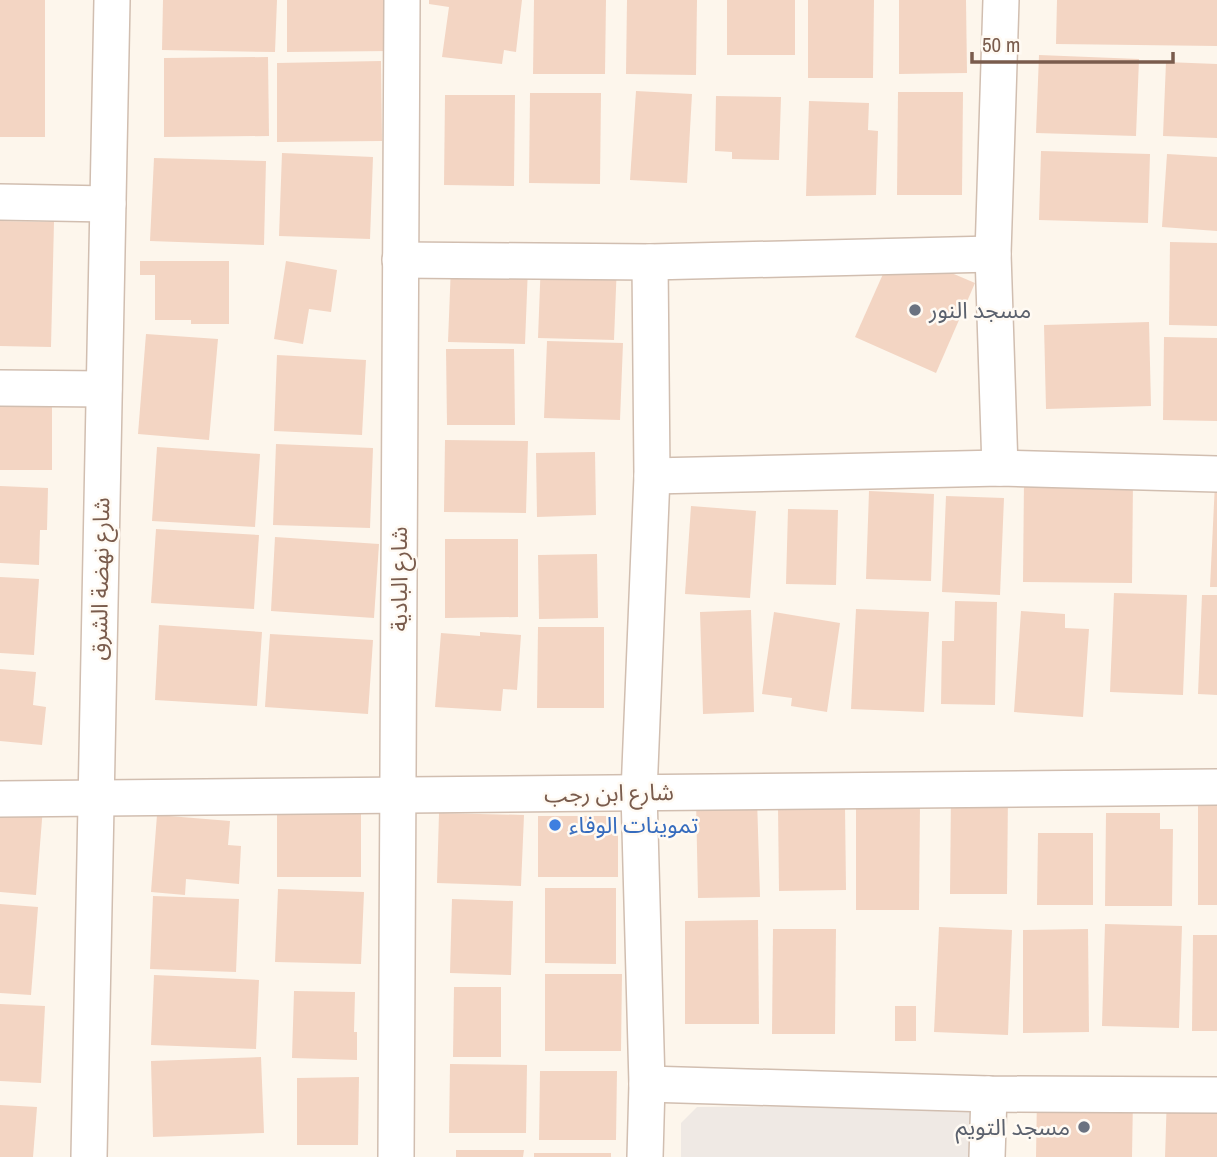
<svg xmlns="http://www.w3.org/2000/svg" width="1217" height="1157" viewBox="0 0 1217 1157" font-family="'Archivo Narrow','Noto Sans Arabic',sans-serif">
  <rect width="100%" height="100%" fill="#fdf6ec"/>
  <path fill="#efe9e4" d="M976,1105V1157H681V1123L697,1107Z"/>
  <g fill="#f3d5c3">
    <rect x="0" y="0" width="45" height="137"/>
    <path d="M163,0H277L275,52L162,50Z"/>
    <path d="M287,0H391L392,51L287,52Z"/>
    <path d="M429,0H522L516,52L504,50L502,64L442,57L449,7L429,4Z"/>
    <path d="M534,0H606L605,74H533Z"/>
    <path d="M627,0H697L696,75L626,74Z"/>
    <rect x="727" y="0" width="68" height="55"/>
    <path d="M808,0H874L873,78H808Z"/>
    <path d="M899,0H966L967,73L899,74Z"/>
    <path d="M1057,0H1217V46L1056,44Z"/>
    <path d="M1039,55L1139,59L1136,136L1036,133Z"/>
    <path d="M268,57L269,136L164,137V58Z"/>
    <path d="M381,61L382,141L277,142V63Z"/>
    <path d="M1166,62L1217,64V138L1163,136Z"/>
    <path d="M636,91L692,94L687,183L630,180Z"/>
    <path d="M898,92H963L962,195H897Z"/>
    <path d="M530,93H601L600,184L529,183Z"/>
    <path d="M445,95H515L514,186L444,185Z"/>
    <path d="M716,96L781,97L779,160L732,159V152L715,151Z"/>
    <path d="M809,101L869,103L868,130L878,131L876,195L806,196Z"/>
    <path d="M1041,151L1150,154L1148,223L1039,220Z"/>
    <path d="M282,153L373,157L370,239L279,236Z"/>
    <path d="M1167,154L1217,157V231L1162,227Z"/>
    <path d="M154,158L266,161L264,245L150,241Z"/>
    <path d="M0,221L54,222L51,347L0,346Z"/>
    <path d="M1170,242L1217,243V326L1169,325Z"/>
    <path d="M914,257L975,283L936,373L855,337L887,265Z"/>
    <path d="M541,260L617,263L614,340L538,338Z"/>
    <path d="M140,261H229V324H191V320H155V275H140Z"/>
    <path d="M286,261L337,270L331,312L309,309L303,344L274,339Z"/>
    <path d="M451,265L528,267L525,344L448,342Z"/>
    <path d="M1149,322L1151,406L1046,409L1044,325Z"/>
    <path d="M146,334L218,339L209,440L138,434Z"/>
    <path d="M1164,337L1217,338V421L1163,420Z"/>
    <path d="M547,341L623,343L620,420L544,418Z"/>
    <path d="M446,349H514L515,425H447Z"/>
    <path d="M277,355L366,360L362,435L274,431Z"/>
    <rect x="0" y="389" width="52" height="81"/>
    <path d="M445,440L528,441L526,513L444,512Z"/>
    <path d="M276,444L373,448L370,528L273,525Z"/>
    <path d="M157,447L260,454L255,527L152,521Z"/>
    <path d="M595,452L596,515L537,517L536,453Z"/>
    <path d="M1024,480L1133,481L1132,583L1023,582Z"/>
    <path d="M1215,483H1217V587H1210Z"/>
    <path d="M0,486L48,488L47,530H40L39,565L0,563Z"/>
    <path d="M869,491L934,494L931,581L866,579Z"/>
    <path d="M946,496L1004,498L1000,595L942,592Z"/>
    <path d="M691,506L756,511L750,598L685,594Z"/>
    <path d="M788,509L838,510L836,585L786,584Z"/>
    <path d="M156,529L259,535L254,609L151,603Z"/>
    <path d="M275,537L379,544L374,618L271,611Z"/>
    <path d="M445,539H518V617L445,618Z"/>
    <path d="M597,554L598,618L539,619L538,555Z"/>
    <path d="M0,577L39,579L34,655L0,653Z"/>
    <path d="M1114,593L1187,595L1183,695L1110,692Z"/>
    <path d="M1202,595H1217V695L1198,694Z"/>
    <path d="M955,601L997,602L995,705L941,704L942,641H954Z"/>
    <path d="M856,609L929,612L924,712L851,709Z"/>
    <path d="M751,610L754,712L703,714L700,612Z"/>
    <path d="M1021,611L1065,614V628L1089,629L1083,717L1014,712Z"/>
    <path d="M774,612L840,623L827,712L791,706L792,698L762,694Z"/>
    <path d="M159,625L262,632L257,706L155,700Z"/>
    <path d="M538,627H604V708H537Z"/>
    <path d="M480,632L521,635L517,690L503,689L501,711L435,707L441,633L480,636Z"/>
    <path d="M270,634L373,640L368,714L265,707Z"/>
    <path d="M0,669L36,672L33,705L46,707L42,745L0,741Z"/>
    <path d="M951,794H1008L1007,894H950Z"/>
    <path d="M757,798L760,897L698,898L696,800Z"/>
    <rect x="1198" y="803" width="19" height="102"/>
    <path d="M0,804L43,807L36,895L0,892Z"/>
    <path d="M856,805H920L919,910H856Z"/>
    <path d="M845,806L846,890L779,891L778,808Z"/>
    <rect x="277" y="808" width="84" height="69"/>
    <path d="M439,813L524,815L521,886L437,883Z"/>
    <path d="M1106,813H1160V829H1173L1172,906H1105Z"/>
    <path d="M157,815L230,821L228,845L241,846L239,884L186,879L185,895L151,892Z"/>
    <rect x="538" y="816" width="80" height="61"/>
    <path d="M1038,833H1093V905H1037Z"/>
    <path d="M545,888H616V964L545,963Z"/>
    <path d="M278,889L364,892L361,964L275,962Z"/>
    <path d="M153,896L239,899L236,972L150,969Z"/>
    <path d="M452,899L513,901L511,975L450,973Z"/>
    <path d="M0,904L38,907L31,995L0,993Z"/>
    <path d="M758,920L759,1024H685V921Z"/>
    <path d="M1105,924L1182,926L1179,1028L1102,1026Z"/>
    <path d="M939,927L1012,930L1008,1035L934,1032Z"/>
    <path d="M773,929H836L835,1034H772Z"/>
    <path d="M1088,929L1089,1032L1023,1033V930Z"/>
    <path d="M1193,935H1217V1031H1192Z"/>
    <path d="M545,974H622L621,1051H545Z"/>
    <path d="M154,975L259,980L256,1049L151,1045Z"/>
    <path d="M454,987H501V1057H453Z"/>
    <path d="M294,991L355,992L354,1032H357V1060L292,1058Z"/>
    <path d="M0,1004L45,1006L41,1083L0,1081Z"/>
    <rect x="895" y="1006" width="21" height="35"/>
    <path d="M261,1057L264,1133L153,1137L151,1061Z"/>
    <path d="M450,1064L527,1065L526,1133H449Z"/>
    <path d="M540,1071H617L616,1140H539Z"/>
    <path d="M359,1077L358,1145H297V1078Z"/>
    <path d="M1167,1094L1217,1095V1157H1165Z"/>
    <path d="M1037,1095L1133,1097L1132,1157H1036Z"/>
    <path d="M0,1105L37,1107L33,1157H0Z"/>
    <path d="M456,1150H524L523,1157H456Z"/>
    <rect x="534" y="1153" width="77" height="4"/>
  </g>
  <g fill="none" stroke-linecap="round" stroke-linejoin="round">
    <g stroke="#d1beb0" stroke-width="38">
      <g id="minor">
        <path d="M0,202L108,204"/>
        <path d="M400,260L650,262L993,254"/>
        <path d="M0,388L104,389"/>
        <path d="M1000,468L993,254L1001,0"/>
        <path d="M652,476L1000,468L1217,474"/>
        <path d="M0,799L1217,787"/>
        <path d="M647,1084L989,1094L1217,1095"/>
        <path d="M89,1157L112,0"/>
        <path d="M396,1157L402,0"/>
        <path d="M645,1157L647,1084L639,793L652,476L650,262"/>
        <path d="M987,1157L989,1094"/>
      </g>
    </g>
    <use href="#minor" stroke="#fff" stroke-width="35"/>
  </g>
  <g fill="#6b7280" stroke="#fffaf3" stroke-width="2.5">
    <circle cx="915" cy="310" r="7"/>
    <circle cx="1084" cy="1127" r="7"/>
  </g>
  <circle fill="#3f7fe0" stroke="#fffaf3" stroke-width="2.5" cx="555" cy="825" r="7"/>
  <g text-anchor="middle" stroke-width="5" stroke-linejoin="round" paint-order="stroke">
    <g font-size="23" fill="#5b616d" stroke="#fffaf3" text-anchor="start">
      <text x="929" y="318">مسجد النور</text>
      <text x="1070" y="1135" text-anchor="end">مسجد التويم</text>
    </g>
    <g font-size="23" fill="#7a5c4d" stroke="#fffaf3">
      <text transform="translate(100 579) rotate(-89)" y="8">شارع نهضة الشرق</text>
      <text transform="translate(399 579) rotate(-90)" y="8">شارع البادية</text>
      <text transform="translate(609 793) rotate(-1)" y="8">شارع ابن رجب</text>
    </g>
    <g font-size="23" fill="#366cbe" stroke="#fffaf3" text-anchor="start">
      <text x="569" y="833">تموينات الوفاء</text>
    </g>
  </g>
  <path d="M972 52v10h201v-10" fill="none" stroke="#7a5c4d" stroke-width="3.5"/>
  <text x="982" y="52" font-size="21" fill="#7a5c4d" stroke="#fffaf3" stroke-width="5" paint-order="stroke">50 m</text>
</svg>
